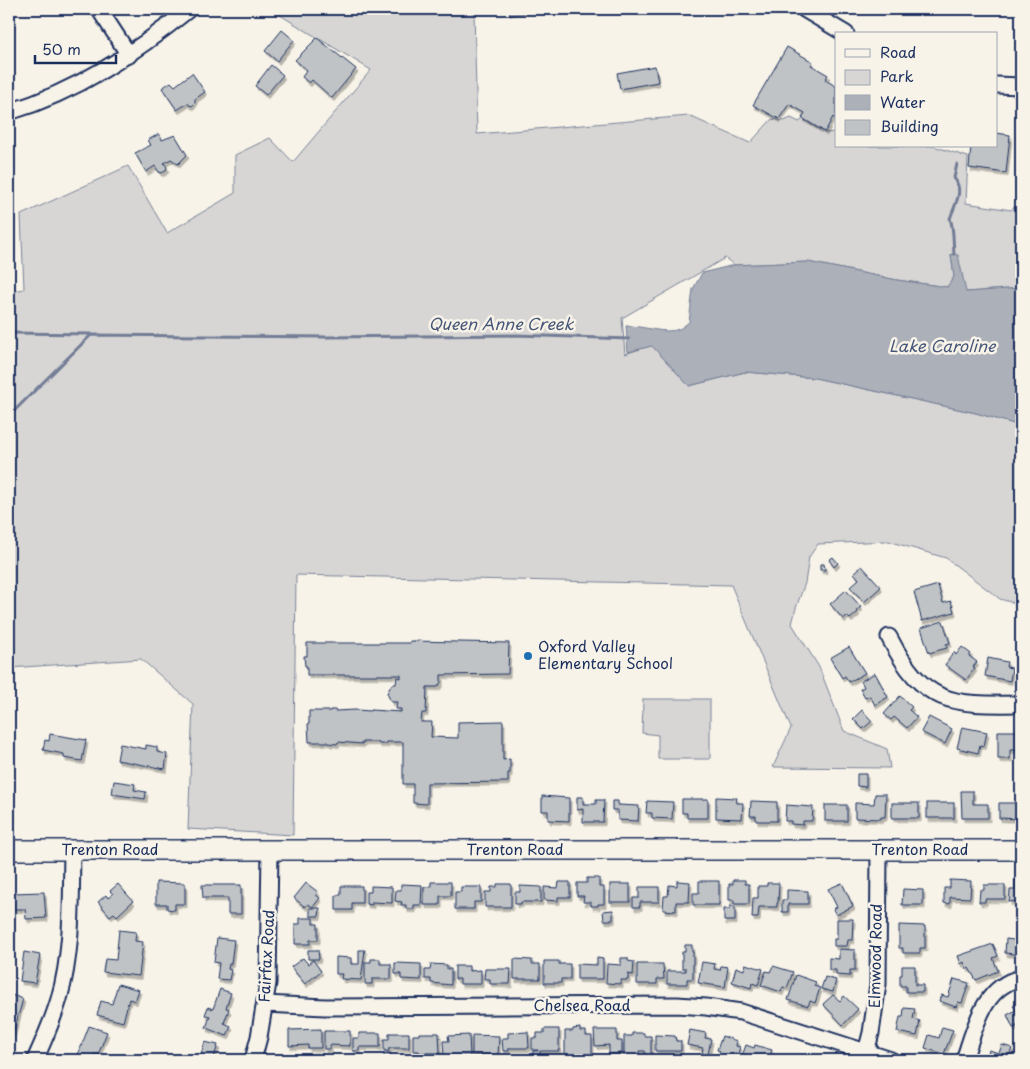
<svg xmlns="http://www.w3.org/2000/svg" width="1030" height="1069" viewBox="0 0 1030 1069" font-family="'Playpen Sans',sans-serif">
  <defs>
    <filter id="shadow"><feDropShadow dx="2" dy="3.5" stdDeviation="0" flood-color="#0004"/></filter>
  </defs>
  <rect width="100%" height="100%" fill="#f7f3e8"/>
  <filter id="ink" filterUnits="userSpaceOnUse"><feTurbulence type="fractalNoise" baseFrequency=".02" numOctaves="2"/><feDisplacementMap in="SourceGraphic" scale="10" xChannelSelector="R" yChannelSelector="G"/><feConvolveMatrix kernelMatrix="1 2 1 2 8 2 1 2 1" color-interpolation-filters="sRGB"/></filter>
  <g filter="url(#ink)">
    <g fill="#d7d6d4" stroke="#798299">
      <path d="M270,9H474L477,134L689,116L750,143L772,119L784,121L791,118L799,122L803,119L824,133L836,132V146H933L968,157L966,203L1011,210L1021,200V288L966,292L951,255L954,277L947,287L897,280L808,262L734,265L725,258L622,318L625,354L652,345L689,386L745,372L815,378L976,413L1021,426V605L1000,599L946,558L888,541L818,544L809,557L805,583L796,608L792,624L819,667L844,731L887,749L890,768L773,767L791,728L731,585L296,575L293,835L188,829L193,704L141,659L9,668V292L24,289L21,215L128,166L167,233L235,193V155L270,138L293,162L371,70Z"/>
      <path d="M643,699H710V759H658V735L642,733Z"/>
    </g>
    <g fill="#acb0b9" stroke="#727c95">
      <path d="M509,9H548L510,16Z"/>
      <path d="M951,254L958,255L966,292L1021,288V426L976,413L815,378L745,372L689,386L652,346L628,352L626,326C641,325 666,335 679,329C682,328 686,324 689,322L693,289L702,273L734,265L808,262L897,280L947,287L954,277Z"/>
    </g>
    <g fill="none" stroke-linecap="round" stroke-linejoin="round">
      <g stroke="#727c95" stroke-width="3">
        <path d="M954,254C953,244 954,227 950,219C954,205 965,192 954,178L957,164"/>
        <path d="M9,333L91,334"/>
        <path d="M9,416L91,335L328,337L516,335L629,339"/>
        <path d="M1021,552V581"/>
      </g>
    </g>
    <g fill="#c0c3c5" stroke="#1b2f5e" filter="url(#shadow)">
      <path d="M282,30L294,40L277,61L265,51Z"/>
      <path d="M317,38L356,69L332,98L312,80L309,83L302,77L307,70L295,60Z"/>
      <path d="M787,47L813,62L811,65L828,75L825,80L836,86V119L833,117L825,132L802,118L805,113L789,104L779,119L753,105Z"/>
      <path d="M271,65L283,75L266,95L255,86Z"/>
      <path d="M655,66L658,82L620,89L617,73Z"/>
      <path d="M192,73L205,92L195,99V103L192,106L189,105L188,103L177,110L162,88L171,82L175,86Z"/>
      <path d="M996,133L1010,135L1006,173L969,168L971,146H996Z"/>
      <path d="M159,134L162,140L175,135L187,155L178,164L171,159L164,163L167,167L166,170L162,173L159,172L155,166L146,172L135,153L151,145L148,140Z"/>
      <path d="M833,557L838,563L834,567L829,560Z"/>
      <path d="M820,564H824L825,570H820Z"/>
      <path d="M862,566L881,587L864,602L850,587L859,579L854,573Z"/>
      <path d="M938,585L943,603L951,601L954,612L922,621L914,592Z"/>
      <path d="M846,590L861,607L856,611L858,612L850,619L847,616L843,619L830,604Z"/>
      <path d="M943,621L950,643L946,644L947,648L929,653L921,628Z"/>
      <path d="M410,641L509,643L508,674L441,675V682L438,687H427L426,713H422L421,722H432L431,737L458,738V722L503,721V760L510,759V773H508V782L427,783V804L413,803V784H403V742H387L386,744H379L378,742H362V744L338,742L337,744L328,743V742H309L308,724H309V711H330V710H335V711L356,710L371,711V710L401,712V709H396L397,702H391L387,693L392,684H396L397,677L401,678V675H307V666H305L304,656H307V643H410Z"/>
      <path d="M849,647L865,673L849,682L845,676L842,678L830,658Z"/>
      <path d="M962,647L971,654L969,656L977,662L973,667L975,668L966,680L945,665L954,652L956,655Z"/>
      <path d="M988,658L1007,662L1006,667L1012,668L1010,681L985,676Z"/>
      <path d="M875,673L888,697L875,705L870,696L865,698L860,689L864,687L861,681Z"/>
      <path d="M900,696L912,707L909,710L917,717L907,728L894,717L891,720L884,714Z"/>
      <path d="M862,710L872,721L863,729L853,719Z"/>
      <path d="M929,717L952,729L945,744L921,732Z"/>
      <path d="M962,727L987,732L984,746L980,745L978,753L957,748Z"/>
      <path d="M998,731H1021V746H1019V750H1010V759H998Z"/>
      <path d="M50,734L86,740L82,761L64,758V754L43,750L45,740L49,741Z"/>
      <path d="M120,744L146,749V745L157,747V752L167,754L165,769L117,760Z"/>
      <path d="M857,774H866V787L857,786Z"/>
      <path d="M114,781L135,784L134,790L146,792L145,799L112,794Z"/>
      <path d="M961,791H973V804H988V818H962Z"/>
      <path d="M875,794H886L885,817H881V819L855,818V803L874,804Z"/>
      <path d="M542,796L569,798V821L548,820V811H542Z"/>
      <path d="M577,797H583V804H596V800H604L603,822H583V809L577,810Z"/>
      <path d="M716,797L737,798L736,803H743L742,819L716,818Z"/>
      <path d="M682,799H708V818H687V813H682Z"/>
      <path d="M612,801H618V805L639,806L638,821L618,820V810H612Z"/>
      <path d="M647,801L673,802L672,819L652,818V813H646Z"/>
      <path d="M751,801L777,802V821H756V816H750Z"/>
      <rect x="892" y="803" width="27" height="15"/>
      <rect x="927" y="803" width="27" height="15"/>
      <path d="M999,803H1021V819L999,818Z"/>
      <path d="M786,805L813,807L812,821H803V825L791,824V821H785Z"/>
      <rect x="825" y="805" width="22" height="16"/>
      <path d="M587,878H599V887H604V904H598V906H591V902H583L584,896H577V883H587Z"/>
      <path d="M733,880H745V884H749V904H734V900H729V884H733Z"/>
      <path d="M950,880L971,881L970,898L950,897V904L944,903V888H950Z"/>
      <path d="M1015,880H1021V900L1009,902L1010,890H1015Z"/>
      <path d="M677,881L690,882L689,902H676V911L663,910L664,896H668L669,885L677,886Z"/>
      <path d="M699,881H719V905H693V893H699Z"/>
      <path d="M156,882L185,883V904H175V910L167,909V904H156Z"/>
      <path d="M431,882H451V896H440V905H424V887H431Z"/>
      <path d="M559,882H570V897H558V901L544,900V887L558,888Z"/>
      <path d="M306,883L318,892L316,895L320,898L313,907L308,904L305,907L294,898Z"/>
      <path d="M767,883H779L778,903H777V907H759L758,918H752L753,898H758V886H767Z"/>
      <path d="M842,883L853,906L836,915L833,909L837,907L828,889Z"/>
      <path d="M118,884L133,901L117,916L114,913L110,916L98,902L106,895L108,898L113,894L110,891Z"/>
      <path d="M401,884L422,885L421,905H414V909H406V905H401L402,902L395,901L396,890H401Z"/>
      <path d="M497,884H511V907H485V892H491V887H497Z"/>
      <rect x="610" y="884" width="20" height="18"/>
      <path d="M202,885H241V914H228V898H203Z"/>
      <path d="M984,885H1005V899H985V902H979L980,890H984Z"/>
      <path d="M341,886H362V903H352V910H336V895H341Z"/>
      <path d="M371,886L392,887V903L372,902V905L366,904V892H371Z"/>
      <path d="M520,886L541,887V902H521V904H515V892H520Z"/>
      <path d="M461,887H481V902H474V909H455V892H461Z"/>
      <path d="M639,887H659V902H640V907H633V898H639Z"/>
      <path d="M903,889L923,890V905H902Z"/>
      <path d="M787,890L808,891V904H788V912H782V900H787Z"/>
      <path d="M44,892L46,918L26,919L25,909H13L12,893Z"/>
      <path d="M730,906H735V921H724V909H730Z"/>
      <path d="M310,908H320L319,916H310Z"/>
      <path d="M613,910V920H604L603,911Z"/>
      <path d="M300,918H313V924H318V940H310V944H295V924H300Z"/>
      <path d="M837,919H853L852,940H848L847,946H834V939H837Z"/>
      <path d="M899,925L925,926V948H920V953H903V948H899Z"/>
      <path d="M119,930L136,932L135,941L143,942L139,976L103,972L105,959L116,960Z"/>
      <path d="M217,938L234,940L231,964H229L228,969L231,970L229,980L217,979L219,963L214,962Z"/>
      <path d="M1006,939L1021,941V955L1005,953Z"/>
      <path d="M993,944L998,956L993,958L998,971L976,980L969,968L967,969L964,962L961,964L958,956Z"/>
      <path d="M685,945H692V952H693V979H687V984H667V971H686V968H682V952H685Z"/>
      <path d="M839,949L855,950V970H850V976L836,975V970H829V958L839,959Z"/>
      <path d="M308,950H318L319,959H308Z"/>
      <path d="M359,950H365L361,980L341,979L342,974H336V957L351,958V964H359Z"/>
      <path d="M24,952L40,955L35,983L20,981Z"/>
      <path d="M303,958L308,964L313,960L321,971L305,984L291,967Z"/>
      <path d="M597,958L603,959V979H577V964L597,965Z"/>
      <path d="M621,958H628V961L634,962L633,975L628,974V980H621V984L606,983L607,964L621,965Z"/>
      <path d="M371,959H380V964H391V979H372V984H365V962H371Z"/>
      <path d="M514,959L532,960V964H540V979H514Z"/>
      <path d="M544,961H559V964H570V979H561V983H544Z"/>
      <path d="M702,962L715,964L714,969L720,970L721,966L728,967L725,987L698,983Z"/>
      <path d="M395,963L421,964V980L401,979V974H395Z"/>
      <path d="M431,964L447,965V969H451V985L431,983V979H425V970H430Z"/>
      <path d="M637,964H663L664,979H657V984H637Z"/>
      <path d="M745,964L763,969L758,985L752,983L751,988L732,982L736,967L744,970Z"/>
      <path d="M455,966H469V971L481,970V984H460V979H455Z"/>
      <path d="M773,966L793,972L787,988L783,987L781,992L761,985L766,971L770,972Z"/>
      <path d="M902,966H915V985H923V992H906V986H900V975H902Z"/>
      <path d="M485,969H511L510,984H490V979H484Z"/>
      <path d="M796,975L816,982L814,986L820,988L815,1003L810,1001L808,1006L788,1000Z"/>
      <path d="M825,977L836,980L833,992L821,989Z"/>
      <path d="M954,979L969,983L962,1003L958,1002L956,1007L939,1001L941,995L948,997Z"/>
      <path d="M118,984L139,990L135,1001L129,999L123,1022L97,1015L101,1001L112,1004Z"/>
      <path d="M220,989L231,993L226,1008L229,1009L224,1023L231,1026L227,1036L206,1028L210,1016L205,1015L208,1007L213,1009Z"/>
      <path d="M9,994L23,999L12,1038L9,1037Z"/>
      <path d="M833,995L840,1001L844,996L858,1009L843,1025L823,1004Z"/>
      <path d="M1021,1002V1024L1013,1028L1007,1015L1016,1010L1013,1006Z"/>
      <path d="M904,1008L915,1009L913,1019L920,1021L917,1036L897,1032L900,1017H903Z"/>
      <path d="M89,1026L107,1032L98,1055L94,1054L92,1060H76Z"/>
      <path d="M942,1027L953,1030L944,1054L925,1048L929,1035L939,1038Z"/>
      <path d="M580,1028V1031H586V1036H592V1058L565,1059V1031H573V1029Z"/>
      <path d="M321,1029V1048H308V1045L289,1046V1030Z"/>
      <path d="M544,1029H559V1051H540V1058H533V1051H538V1050H532V1038H537V1033H544Z"/>
      <path d="M594,1030H617V1041H622V1053L609,1054V1045L595,1046Z"/>
      <path d="M690,1030L706,1033L705,1038L711,1039L708,1055L702,1054L703,1048L687,1045Z"/>
      <path d="M324,1031H350V1046L330,1045V1049H324Z"/>
      <path d="M528,1032L529,1048H509V1051H503L502,1038H508V1033Z"/>
      <path d="M359,1033H380V1047H359V1051H353V1038H359Z"/>
      <path d="M389,1033H409V1048H389V1051H384V1039H389Z"/>
      <path d="M419,1033H439L440,1053H419V1051H413V1035H419Z"/>
      <path d="M632,1033H644V1036H651V1060H645V1051H639V1057H624V1036H632Z"/>
      <path d="M469,1035L470,1057H444L443,1041H449L448,1036Z"/>
      <path d="M472,1035L499,1036L498,1055H472Z"/>
      <path d="M655,1035L675,1036L676,1041H681V1051H655Z"/>
      <path d="M722,1036L737,1041L736,1046L740,1047L736,1060H728L718,1057L720,1051L717,1050Z"/>
      <path d="M205,1042L218,1045L213,1060H199Z"/>
      <path d="M746,1045L754,1048L755,1045L772,1050L769,1060L741,1059Z"/>
      <path d="M1002,1045L1012,1048L1008,1060H986L989,1050L999,1053Z"/>
      <rect x="384" y="1053" width="6" height="6"/>
      <path d="M774,1056L786,1060H772Z"/>
      <path d="M278,1057L292,1060H278Z"/>
    </g>
    <g fill="none" stroke-linecap="round" stroke-linejoin="round">
      <g stroke="#1b2f5e" stroke-width="19">
        <g id="minor">
          <path d="M99,9L129,55"/>
          <path d="M804,9L846,34"/>
          <path d="M996,85L1021,86"/>
          <path d="M9,112C76,92 135,53 189,9"/>
          <path d="M889,637C924,705 950,705 1021,704"/>
          <path d="M265,1004L325,1007L677,1005L706,1007L741,1012L891,1060"/>
          <path d="M35,1060C44,1040 53,1020 59,999C73,951 71,899 72,850"/>
          <path d="M253,1060L259,1037L268,983L270,850"/>
          <path d="M864,1060L871,1033L878,984L879,850"/>
          <path d="M964,1060C975,1028 983,986 1021,978"/>
        </g>
      </g>
      <g stroke="#1b2f5e" stroke-width="22">
        <path id="major" d="M9,850H1021"/>
      </g>
      <use href="#minor" stroke="#f7f3e8" stroke-width="15"/>
      <use href="#major" stroke="#f7f3e8" stroke-width="19"/>
    </g>
  </g>
  <circle fill="#1f6fb2" stroke="#f7f3e8" stroke-width="2" cx="528" cy="656" r="5"/>
  <g text-anchor="middle" stroke-width="5" stroke-linejoin="round" paint-order="stroke">
    <g font-size="15" fill="#1b2f5e" stroke="#f7f3e8" text-anchor="start">
      <text x="538" y="652">Oxford Valley<tspan x="538" dy="17">Elementary School</tspan></text>
    </g>
    <g font-size="15" fill="#1b2f5e" stroke="#f7f3e8">
      <text x="110" y="855">Trenton Road</text>
      <text x="515" y="855">Trenton Road</text>
      <text x="920" y="855">Trenton Road</text>
      <text transform="translate(267 956) rotate(-87)" y="5">Fairfax Road</text>
      <text transform="translate(876 956) rotate(-89)" y="5">Elmwood Road</text>
      <text x="582" y="1011">Chelsea Road</text>
    </g>
    <g font-size="16" font-style="italic" fill="#465679" stroke="#f7f3e8">
      <text x="501" y="330">Queen Anne Creek</text>
      <text x="942" y="352">Lake Caroline</text>
    </g>
  </g>
  <rect width="1030" height="1069" fill="none" stroke="#f7f3e8" stroke-width="30"/>
  <rect x="15" y="15" width="1000" height="1039" fill="none" stroke="#1b2f5e" stroke-width="2" filter="url(#ink)"/>
  <rect x="835" y="32" width="162" height="115" fill="#f7f3e8" stroke="#9fa5b1"/>
  <rect x="845" y="49" width="25" height="8" fill="#f7f3e8" stroke="#9fa5b1"/>
  <text x="880" y="58" font-size="15" fill="#1b2f5e">Road</text>
  <rect x="845" y="70" width="25" height="15" fill="#d7d6d4" stroke="#9fa5b1"/>
  <text x="880" y="82" font-size="15" fill="#1b2f5e">Park</text>
  <rect x="845" y="95" width="25" height="15" fill="#acb0b9" stroke="#9fa5b1"/>
  <text x="880" y="108" font-size="15" fill="#1b2f5e">Water</text>
  <rect x="845" y="120" width="25" height="15" fill="#c0c3c5" stroke="#9fa5b1"/>
  <text x="880" y="132" font-size="15" fill="#1b2f5e">Building</text>
  <path d="M35 55v8h81v-8" fill="none" stroke="#1b2f5e" stroke-width="2.5"/>
  <text x="42" y="55" font-size="15" fill="#1b2f5e" stroke="#f7f3e8" stroke-width="4" paint-order="stroke">50 m</text>
</svg>
